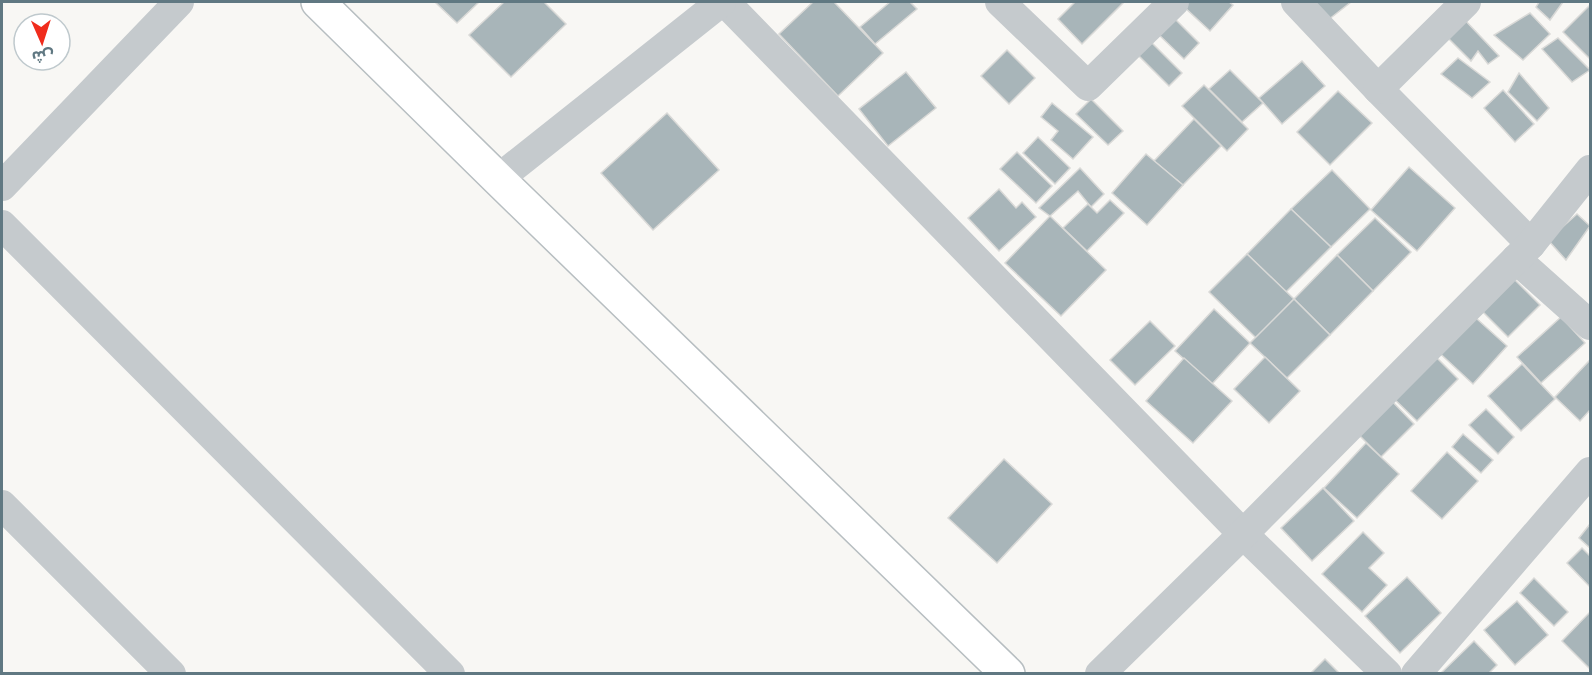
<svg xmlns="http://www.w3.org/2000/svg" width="1592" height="675" viewBox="0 0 1592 675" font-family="Signika,'Noto Sans Arabic',sans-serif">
  <rect width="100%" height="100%" fill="#f8f7f4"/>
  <g fill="#a8b5b9" stroke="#d9d9d7" stroke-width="1.5">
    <path d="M435,2H479L457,23Z"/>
    <path d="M504,2H544L566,24L511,77L469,35Z"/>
    <path d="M813,2H834L883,53L838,96L779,34Z"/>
    <path d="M890,2H910L917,9L875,44L860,27Z"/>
    <path d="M1075,2H1124L1082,44L1058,19Z"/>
    <path d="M1184,2H1229L1233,5L1210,31L1181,4Z"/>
    <path d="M1313,2H1351L1328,20Z"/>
    <path d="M1539,2H1563L1550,20L1536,7Z"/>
    <path d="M1590,5V59L1563,32Z"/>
    <path d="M1530,13L1550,34L1523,60L1494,35Z"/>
    <path d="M1170,14L1199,43L1184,59L1154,30Z"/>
    <path d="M1461,16L1499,56L1488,64L1478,51L1471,61L1445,35Z"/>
    <path d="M1558,38L1590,70L1572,82L1542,49Z"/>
    <path d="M1151,42L1182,73L1169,86L1137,54Z"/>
    <path d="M1007,50L1035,78L1009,104L981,76Z"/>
    <path d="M1458,58L1490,82L1472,98L1441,74Z"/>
    <path d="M1302,61L1325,86L1282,124L1259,98Z"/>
    <path d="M1230,70L1263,103L1242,122L1209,89Z"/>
    <path d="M906,72L936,108L888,146L859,109Z"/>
    <path d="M1519,73L1549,108L1537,121L1508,92Z"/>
    <path d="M1204,85L1248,129L1227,151L1182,106Z"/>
    <path d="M1503,90L1534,124L1515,142L1484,108Z"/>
    <path d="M1338,91L1372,123L1330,165L1297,132Z"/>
    <path d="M1091,99L1123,131L1108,145L1076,114Z"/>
    <path d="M1052,103L1093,137L1073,159L1051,140L1058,131L1041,117Z"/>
    <path d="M667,113L719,170L653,230L601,173Z"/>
    <path d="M1194,119L1221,146L1183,185L1154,161Z"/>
    <path d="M1038,137L1070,168L1055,184L1023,153Z"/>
    <path d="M1017,152L1052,186L1036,203L1000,169Z"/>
    <path d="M1146,154L1183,185L1147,225L1112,193Z"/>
    <path d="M1409,167L1455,208L1417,251L1371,210Z"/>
    <path d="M1080,168L1104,194L1091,207L1078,191L1050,216L1039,208Z"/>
    <path d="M1332,170L1370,209L1331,247L1291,209Z"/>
    <path d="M999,189L1016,208L1022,202L1036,217L999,251L968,218Z"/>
    <path d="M1110,200L1124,213L1087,251L1063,228L1088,204L1097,213Z"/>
    <path d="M1291,209L1331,247L1286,292L1247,254Z"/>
    <path d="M1577,214L1590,226L1566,260L1548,240Z"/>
    <path d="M1050,216L1106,270L1061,316L1005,263Z"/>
    <path d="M1375,218L1411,252L1373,291L1337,255Z"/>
    <path d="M1247,254L1294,299L1256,338L1209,292Z"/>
    <path d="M1337,255L1373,291L1330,335L1294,299Z"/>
    <path d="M1513,278L1540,305L1508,337L1481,310Z"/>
    <path d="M1294,299L1330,335L1287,378L1250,343Z"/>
    <path d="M1214,309L1250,343L1212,384L1175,351Z"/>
    <path d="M1467,310L1507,346L1473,384L1433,347Z"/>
    <path d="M1561,317L1585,343L1541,383L1517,357Z"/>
    <path d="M1150,321L1175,346L1135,385L1110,360Z"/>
    <path d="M1429,350L1458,379L1417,421L1388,393Z"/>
    <path d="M1265,357L1300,391L1269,423L1234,389Z"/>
    <path d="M1184,358L1232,401L1193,443L1146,401Z"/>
    <path d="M1590,360V410L1580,421L1555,397Z"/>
    <path d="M1522,364L1555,399L1521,431L1488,396Z"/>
    <path d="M1385,394L1414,424L1381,457L1351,427Z"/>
    <path d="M1486,409L1514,437L1498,454L1469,425Z"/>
    <path d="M1463,434L1493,460L1481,473L1452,447Z"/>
    <path d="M1366,443L1399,474L1357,518L1324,488Z"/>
    <path d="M1447,452L1478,481L1442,519L1411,491Z"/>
    <path d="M1004,459L1052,504L997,563L948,518Z"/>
    <path d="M1323,488L1354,521L1312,561L1281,528Z"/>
    <path d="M1590,524V548L1579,538Z"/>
    <path d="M1363,532L1384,553L1369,568L1387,585L1362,612L1322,574Z"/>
    <path d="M1582,548L1590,556V587L1567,563Z"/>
    <path d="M1407,577L1441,613L1400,653L1365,616Z"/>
    <path d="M1534,578L1568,612L1554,626L1520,593Z"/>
    <path d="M1517,601L1548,635L1515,665L1484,630Z"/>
    <path d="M1590,612V669L1562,641Z"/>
    <path d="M1474,641L1497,665L1488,674H1440Z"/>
    <path d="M1325,659L1340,674H1310Z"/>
  </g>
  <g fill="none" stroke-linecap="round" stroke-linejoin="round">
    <g stroke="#b7bec1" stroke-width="36">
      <path id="secondary" d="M318,2L498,179L1008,674"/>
    </g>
    <g stroke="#c5cacd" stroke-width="30">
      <path d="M725,2L1243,534L1387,674"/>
      <path d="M1000,2L1088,86L1174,2"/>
      <path d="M1296,2L1378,89L1531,244"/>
      <path d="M1378,89L1466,2"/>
      <path d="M498,179L721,2"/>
      <path d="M2,186L179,2"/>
      <path d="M2,225L450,674"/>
      <path d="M1516,259L1590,325"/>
      <path d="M2,505L171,674"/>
      <path d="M1100,674L1243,534L1531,244L1590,170"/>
      <path d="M1416,674L1590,472"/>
    </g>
    <use href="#secondary" stroke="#fff" stroke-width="33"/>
  </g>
  <rect width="1592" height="675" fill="none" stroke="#607882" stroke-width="6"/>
  <g transform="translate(42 42) rotate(177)"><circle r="28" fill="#ffffff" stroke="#bfc9cd" stroke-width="1.5"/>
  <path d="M0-4.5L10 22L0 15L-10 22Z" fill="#f02c1c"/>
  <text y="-9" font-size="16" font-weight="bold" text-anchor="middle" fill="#607882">ش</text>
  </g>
</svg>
